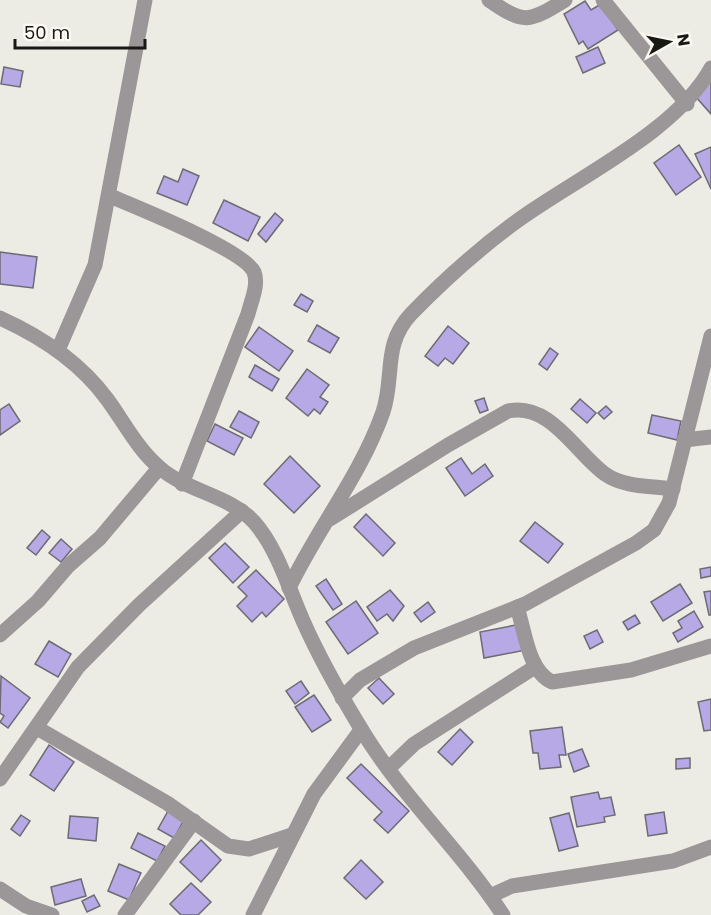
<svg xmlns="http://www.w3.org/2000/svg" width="711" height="915" viewBox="0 0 711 915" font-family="Poppins,sans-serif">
  <rect width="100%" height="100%" fill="#edece4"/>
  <g fill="#b6a9e6" stroke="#6d6b73" stroke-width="1.5">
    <path d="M585,1L591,10L601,4L618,30L588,49L583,41L579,44L564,14Z"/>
    <path d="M598,47L605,63L583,73L576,57Z"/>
    <path d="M4,67L23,71L20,87L1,84Z"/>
    <path d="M711,81V114L695,96Z"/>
    <path d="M679,145L701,177L676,195L654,163Z"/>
    <path d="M711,147V189L695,154Z"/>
    <path d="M183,169L199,176L187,205L157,193L164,176L178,182Z"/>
    <path d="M224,200L260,217L248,241L213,223Z"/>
    <path d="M275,213L283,220L266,242L258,234Z"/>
    <path d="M0,252L37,257L33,288L0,284Z"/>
    <path d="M301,294L313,301L307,312L294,305Z"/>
    <path d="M317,325L339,338L330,353L308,341Z"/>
    <path d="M448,326L469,343L453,364L445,358L438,366L425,356Z"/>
    <path d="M259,327L293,351L279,371L245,347Z"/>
    <path d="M550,348L558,354L547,370L539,364Z"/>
    <path d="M255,365L279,379L272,391L249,377Z"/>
    <path d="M307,369L329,385L320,397L328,402L320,414L314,409L308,416L286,398Z"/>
    <path d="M484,398L488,410L480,413L475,401Z"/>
    <path d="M580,399L596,413L587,423L571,409Z"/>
    <path d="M9,404L20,421L0,435V410Z"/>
    <path d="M606,406L612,412L604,419L598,413Z"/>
    <path d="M239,411L259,422L251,438L230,427Z"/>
    <path d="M652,415L681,421L677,440L648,433Z"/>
    <path d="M215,424L243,438L234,455L207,441Z"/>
    <path d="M290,456L320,486L294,513L264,484Z"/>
    <path d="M461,458L472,474L485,464L493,476L465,496L446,468Z"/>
    <path d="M366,514L395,543L383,556L354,527Z"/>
    <path d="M535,522L563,544L548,563L520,541Z"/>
    <path d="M42,530L50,537L36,555L27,548Z"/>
    <path d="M61,539L72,549L61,562L49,553Z"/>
    <path d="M225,543L249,567L233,583L209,558Z"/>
    <path d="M711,567V576L701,578L700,569Z"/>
    <path d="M256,570L284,599L266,617L262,612L252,622L237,606L247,596L238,587Z"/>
    <path d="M326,579L342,604L333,610L316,586Z"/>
    <path d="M680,584L692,603L663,621L651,602Z"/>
    <path d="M390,590L404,606L393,621L387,614L377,621L367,607Z"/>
    <path d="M711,591V615H709L704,592Z"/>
    <path d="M356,601L378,633L348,654L326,622Z"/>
    <path d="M428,602L435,612L421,622L414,613Z"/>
    <path d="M694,611L703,627L678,642L673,633L682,628L678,621Z"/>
    <path d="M635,615L640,623L628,630L623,622Z"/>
    <path d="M521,624L526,650L484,658L480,632Z"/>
    <path d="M597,630L603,642L590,649L584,636Z"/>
    <path d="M49,641L71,654L58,677L35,664Z"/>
    <path d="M1,676L30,698L8,728L0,722L4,716L0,713Z"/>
    <path d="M379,678L394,694L383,704L368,688Z"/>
    <path d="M301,681L309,693L295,704L286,691Z"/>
    <path d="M314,695L331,720L312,732L295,707Z"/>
    <path d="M711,699V730L704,731L698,702Z"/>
    <path d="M562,727L566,755H559L561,767L540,769L538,753H533L530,731Z"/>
    <path d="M460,729L473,742L452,765L438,752Z"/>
    <path d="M49,745L74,762L54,791L30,775Z"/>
    <path d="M582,749L589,766L574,772L568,754Z"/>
    <path d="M690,758V768L676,769V759Z"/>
    <path d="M361,764L409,811L388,833L374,820L382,812L347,778Z"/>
    <path d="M598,792L600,799L611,797L615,815L604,817L605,822L577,827L571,797Z"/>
    <path d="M168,811L184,820L174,838L158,829Z"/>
    <path d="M664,812L667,833L648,836L645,815Z"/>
    <path d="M569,813L578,846L559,851L550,818Z"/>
    <path d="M21,815L30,821L20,836L11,829Z"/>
    <path d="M70,816L98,818L96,841L68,838Z"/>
    <path d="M138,833L165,846L157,861L131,848Z"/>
    <path d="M201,840L221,860L201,882L180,862Z"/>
    <path d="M361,860L383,882L366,899L344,878Z"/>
    <path d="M119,864L141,873L129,900L108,891Z"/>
    <path d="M81,879L86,896L55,905L51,887Z"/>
    <path d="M191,883L211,902L198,915H181L170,904Z"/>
    <path d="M94,895L100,906L87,912L82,901Z"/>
  </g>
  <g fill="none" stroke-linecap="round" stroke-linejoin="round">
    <g stroke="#9b9798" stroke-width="15">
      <path d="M489,0C525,25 529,22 565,0"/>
      <path d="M603,0L687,104"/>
      <path d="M110,196C136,207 244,250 254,272C259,285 251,301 248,314L182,484"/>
      <path d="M0,318C42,337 80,362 107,399C124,422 138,450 160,468C186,491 231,496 254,522C278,549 289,590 304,623C320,659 340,694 360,727C400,795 460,849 503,915"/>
      <path d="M58,350L95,265L145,0"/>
      <path d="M684,440L711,437"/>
      <path d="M330,519L448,445L508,411C550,402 575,452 605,474C623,487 651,486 673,489"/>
      <path d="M289,588C317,529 361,475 383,412C395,376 382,345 411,314C443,281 480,248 517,221C576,178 676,132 711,68"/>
      <path d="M517,607C525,631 528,671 552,682L631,670L711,646"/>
      <path d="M0,635L38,601L68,566L100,538L159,468"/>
      <path d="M342,698L360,680L414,648L525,604L636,543L654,530L669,503L711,336"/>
      <path d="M37,728L167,803L228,846L249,849L292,835"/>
      <path d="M389,768L414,744L535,667"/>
      <path d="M0,779L78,667L139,605L242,511"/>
      <path d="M0,889L26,906L52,915"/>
      <path d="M490,896L512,886L673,861L711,847"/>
      <path d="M125,915L194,821"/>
      <path d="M253,915L314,794L361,730"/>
    </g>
  </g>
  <g transform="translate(669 42) rotate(81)" stroke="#fbf9f1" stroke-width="4.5" paint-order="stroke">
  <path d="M0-4.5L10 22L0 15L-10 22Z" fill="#181815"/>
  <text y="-9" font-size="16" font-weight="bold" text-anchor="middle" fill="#181815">N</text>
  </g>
  <path d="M15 39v9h130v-9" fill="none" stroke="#181815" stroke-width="3"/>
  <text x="24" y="39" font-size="18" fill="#181815" stroke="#fbf9f1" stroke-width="4.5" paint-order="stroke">50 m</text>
</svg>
